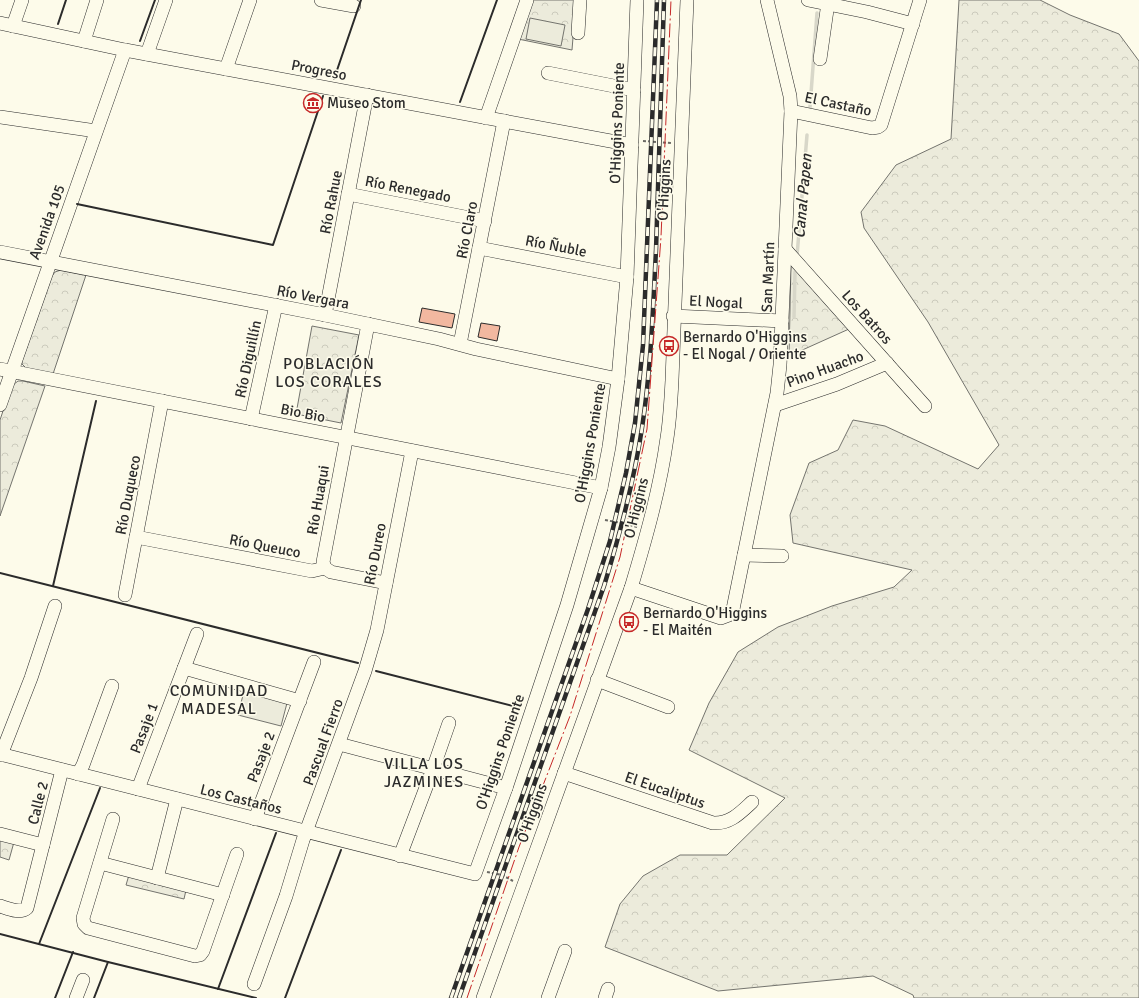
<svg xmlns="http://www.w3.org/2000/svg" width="1139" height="998" viewBox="0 0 1139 998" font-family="Signika,sans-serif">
  <defs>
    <pattern id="forest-crowns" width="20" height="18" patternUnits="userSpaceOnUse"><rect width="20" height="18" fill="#ecebdb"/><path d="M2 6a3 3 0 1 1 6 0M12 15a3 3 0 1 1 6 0" fill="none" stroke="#cbcabc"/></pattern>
  </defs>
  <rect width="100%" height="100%" fill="#fdfbea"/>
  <g fill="url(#forest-crowns)" stroke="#74746e">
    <path d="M529,0H576L572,50L518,39Z"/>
    <path d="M959,0H1040L1070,15L1119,34L1139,61V998H914L913,995L873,976L718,991L605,947L620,904L643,876L680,855H727L785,798L689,750L709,703L738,652L778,627L832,606L894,587L912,570L793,543L790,515L809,463L838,450L853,420L885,426L978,469L999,445L928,322L864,228L861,212L896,165L951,139Z"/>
    <path d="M791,265L849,329L789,356Z"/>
    <path d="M61,270L86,275L53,374L27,369L22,364V361L52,276L55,272Z"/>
    <path d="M312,326L359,335L341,423L296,414Z"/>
    <path d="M18,381H23L45,386L0,516V420L10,390L13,385Z"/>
    <path d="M0,838L14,842L9,860L0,857Z"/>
    <path d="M129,875L186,890L184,899L126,885Z"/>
  </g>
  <g fill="#ecebdb" stroke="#74746e">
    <path d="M530,18L565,25L561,46L526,39Z"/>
    <path d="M244,691L287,703L281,726L238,715Z"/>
  </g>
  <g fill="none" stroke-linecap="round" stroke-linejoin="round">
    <g stroke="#d8d7c9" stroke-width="3.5">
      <path d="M810,107L817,13"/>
      <path d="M797,256L807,135"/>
      <path d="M794,317L795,272"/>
    </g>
  </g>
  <g fill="#f2b8a0" stroke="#2b2b2b">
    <path d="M422,308L455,314L452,328L419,322Z"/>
    <path d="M481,323L500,326L497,341L478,337Z"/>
  </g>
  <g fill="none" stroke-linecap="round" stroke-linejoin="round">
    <g stroke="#2b2b2b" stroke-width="14">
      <g id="minor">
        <path d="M321,0L354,6"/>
        <path d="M808,0L867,12L913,24"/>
        <path d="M0,23L125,50L632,145"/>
        <path d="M13,26L22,0"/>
        <path d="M578,33L580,0"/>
        <path d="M84,41L97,0"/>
        <path d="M147,54L166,0"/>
        <path d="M820,59L828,3"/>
        <path d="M226,69L250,0"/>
        <path d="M548,73L634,90"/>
        <path d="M791,111L872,128L878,127L881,125L920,0"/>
        <path d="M0,117L96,131"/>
        <path d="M486,118L527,0"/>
        <path d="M348,194L485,221"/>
        <path d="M479,248L627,277"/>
        <path d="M785,249L925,406"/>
        <path d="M0,252L325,315L439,339L476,349L618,379"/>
        <path d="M325,315L367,95"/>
        <path d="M673,316L782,321"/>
        <path d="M460,344L504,121"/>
        <path d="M0,369L601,488"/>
        <path d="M0,405L125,50"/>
        <path d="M775,405L837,384L887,363"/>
        <path d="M251,419L276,305"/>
        <path d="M136,537L312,571L325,568"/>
        <path d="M744,555L782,556"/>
        <path d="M325,568L323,562L368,324"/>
        <path d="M325,568L331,572L386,583"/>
        <path d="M631,588L721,618L729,615L733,609L777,393L780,365L791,111L790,96L767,0"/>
        <path d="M125,595L162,401"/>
        <path d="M184,668L300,701"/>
        <path d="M597,680L668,707"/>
        <path d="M339,744L506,788"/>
        <path d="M0,754L475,874L506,788L567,605L601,488L609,447L618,379L627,277L637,0"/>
        <path d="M1,755L31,678L55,606"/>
        <path d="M564,773L713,823C730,824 740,813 752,802"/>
        <path d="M78,774L83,765L112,686"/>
        <path d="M138,789L197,634"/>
        <path d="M113,819L83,918L84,924L88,928L195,956L200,955L203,951L237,854"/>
        <path d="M255,819L314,662"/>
        <path d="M0,834L43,845"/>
        <path d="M400,856L433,769L449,723"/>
        <path d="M100,863L223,895"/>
        <path d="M157,878L177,799"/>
        <path d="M0,906C9,909 20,914 27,908L62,770"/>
        <path d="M254,984L286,896L303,840L365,671L377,630L412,451"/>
        <path d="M76,998L83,980"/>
        <path d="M483,998L631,588C646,538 660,489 667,438C670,419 671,400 672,380L687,0"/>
        <path d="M548,998L565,951"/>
        <path d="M605,998L608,989"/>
      </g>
    </g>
    <g stroke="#6a6964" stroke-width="2" stroke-dasharray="3 2" stroke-linecap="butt">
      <path d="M643,141L671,143"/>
      <path d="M605,520L622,523L637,527"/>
      <path d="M487,872L502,875L513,881"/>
    </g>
    <use href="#minor" stroke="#fdfbea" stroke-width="13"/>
    <g stroke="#2b2b2b" stroke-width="4.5">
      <g id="rail">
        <path d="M451,998L588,609L610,541L626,473L635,423L643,345L657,0"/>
        <path d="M459,998L604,586C620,534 634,481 642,428C651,369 653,309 656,250C659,167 661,83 664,0"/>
      </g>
    </g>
    <use href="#rail" stroke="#fdfbea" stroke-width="3" stroke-dasharray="9" stroke-linecap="butt"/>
    <g stroke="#2b2b2b" stroke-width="2">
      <path d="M58,24L66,0"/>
      <path d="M140,41L155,0"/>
      <path d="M334,79L361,0"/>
      <path d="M460,102L497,0"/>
      <path d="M77,204L273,245L323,96"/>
      <path d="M0,573L358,663"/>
      <path d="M53,586L96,401"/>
      <path d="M376,671L517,707"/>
      <path d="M0,934L108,962L256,998"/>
      <path d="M39,944L100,788"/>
      <path d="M218,989L276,833"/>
      <path d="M55,998L73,952"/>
      <path d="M94,998L108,962"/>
      <path d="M285,998L341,850"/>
    </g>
    <path stroke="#c62828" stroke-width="1" stroke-dasharray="14 3 2 3" stroke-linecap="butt" d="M467,998L519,847L570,716L620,557L647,429L661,237L671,0"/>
  </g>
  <defs>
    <g id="museum-ring" transform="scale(1)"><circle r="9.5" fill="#fdfbea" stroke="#c62828" stroke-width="1.5"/><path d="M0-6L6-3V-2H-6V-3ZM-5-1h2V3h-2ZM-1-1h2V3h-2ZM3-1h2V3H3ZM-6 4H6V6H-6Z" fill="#c62828"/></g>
    <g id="bus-ring" transform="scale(1)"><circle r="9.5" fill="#fdfbea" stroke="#c62828" stroke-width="1.5"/><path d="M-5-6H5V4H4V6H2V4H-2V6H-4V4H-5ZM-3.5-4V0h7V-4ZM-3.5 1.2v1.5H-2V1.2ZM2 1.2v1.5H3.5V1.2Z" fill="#c62828"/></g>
  </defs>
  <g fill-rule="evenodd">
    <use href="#museum-ring" x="313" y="103"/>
    <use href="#bus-ring" x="669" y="346"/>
    <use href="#bus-ring" x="629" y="622"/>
  </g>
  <g text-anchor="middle" stroke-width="3" stroke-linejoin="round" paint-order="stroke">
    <g font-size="15" fill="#2b2b2b" stroke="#fdfbea">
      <text transform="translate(319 70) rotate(11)" y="5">Progreso</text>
      <text transform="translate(838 104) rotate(12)" y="5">El Castaño</text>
      <text transform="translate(617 123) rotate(-88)" y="5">O'Higgins Poniente</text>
      <text transform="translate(408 189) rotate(11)" y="5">Río Renegado</text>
      <text transform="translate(664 190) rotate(-87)" y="5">O'Higgins</text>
      <text transform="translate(331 202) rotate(-79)" y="5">Río Rahue</text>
      <text transform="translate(47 222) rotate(-70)" y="5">Avenida 105</text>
      <text transform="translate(467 230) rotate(-79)" y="5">Río Claro</text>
      <text transform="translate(556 246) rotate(11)" y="5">Río Ñuble</text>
      <text transform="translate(768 277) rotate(-88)" y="5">San Martín</text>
      <text transform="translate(313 297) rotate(11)" y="5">Río Vergara</text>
      <text transform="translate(716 302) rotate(3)" y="5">El Nogal</text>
      <text transform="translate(867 317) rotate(48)" y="5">Los Batros</text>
      <text transform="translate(248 359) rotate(-78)" y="5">Río Diguillín</text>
      <text transform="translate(825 369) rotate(-20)" y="5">Pino Huacho</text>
      <text transform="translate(303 413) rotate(11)" y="5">Bio Bio</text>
      <text transform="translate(590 443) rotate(-80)" y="5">O'Higgins Poniente</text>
      <text transform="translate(128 495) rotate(-79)" y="5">Río Duqueco</text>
      <text transform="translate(318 500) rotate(-80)" y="5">Río Huaqui</text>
      <text transform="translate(636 508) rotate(-76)" y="5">O'Higgins</text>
      <text transform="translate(265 546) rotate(11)" y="5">Río Queuco</text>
      <text transform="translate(375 554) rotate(-79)" y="5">Río Dureo</text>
      <text transform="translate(144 728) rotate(-69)" y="5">Pasaje 1</text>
      <text transform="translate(323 742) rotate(-70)" y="5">Pascual Fierro</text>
      <text transform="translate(500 752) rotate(-71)" y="5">O'Higgins Poniente</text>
      <text transform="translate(261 757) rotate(-69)" y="5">Pasaje 2</text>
      <text transform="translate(665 790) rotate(19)" y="5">El Eucaliptus</text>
      <text transform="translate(241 799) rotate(14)" y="5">Los Castaños</text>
      <text transform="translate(38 803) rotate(-76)" y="5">Calle 2</text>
      <text transform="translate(532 813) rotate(-70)" y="5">O'Higgins</text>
    </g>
    <g font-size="15" fill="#2b2b2b" stroke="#fdfbea" text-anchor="start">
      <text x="327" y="108">Museo Stom</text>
      <text x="683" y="342">Bernardo O'Higgins<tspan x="683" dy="17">- El Nogal / Oriente</tspan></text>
      <text x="643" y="618">Bernardo O'Higgins<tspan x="643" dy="17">- El Maitén</tspan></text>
    </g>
    <g font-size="16" font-style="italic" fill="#2b2b2b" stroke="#fdfbea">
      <text transform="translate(802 196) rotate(-85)" y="6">Canal Papen</text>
    </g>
    <g font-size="16" letter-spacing="1" fill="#2b2b2b" stroke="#fdfbea">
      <text x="329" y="369">POBLACIÓN<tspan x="329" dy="18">LOS CORALES</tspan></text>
      <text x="219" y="696">COMUNIDAD<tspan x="219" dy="18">MADESAL</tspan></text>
      <text x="424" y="769">VILLA LOS<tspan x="424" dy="18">JAZMINES</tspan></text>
    </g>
  </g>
</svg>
